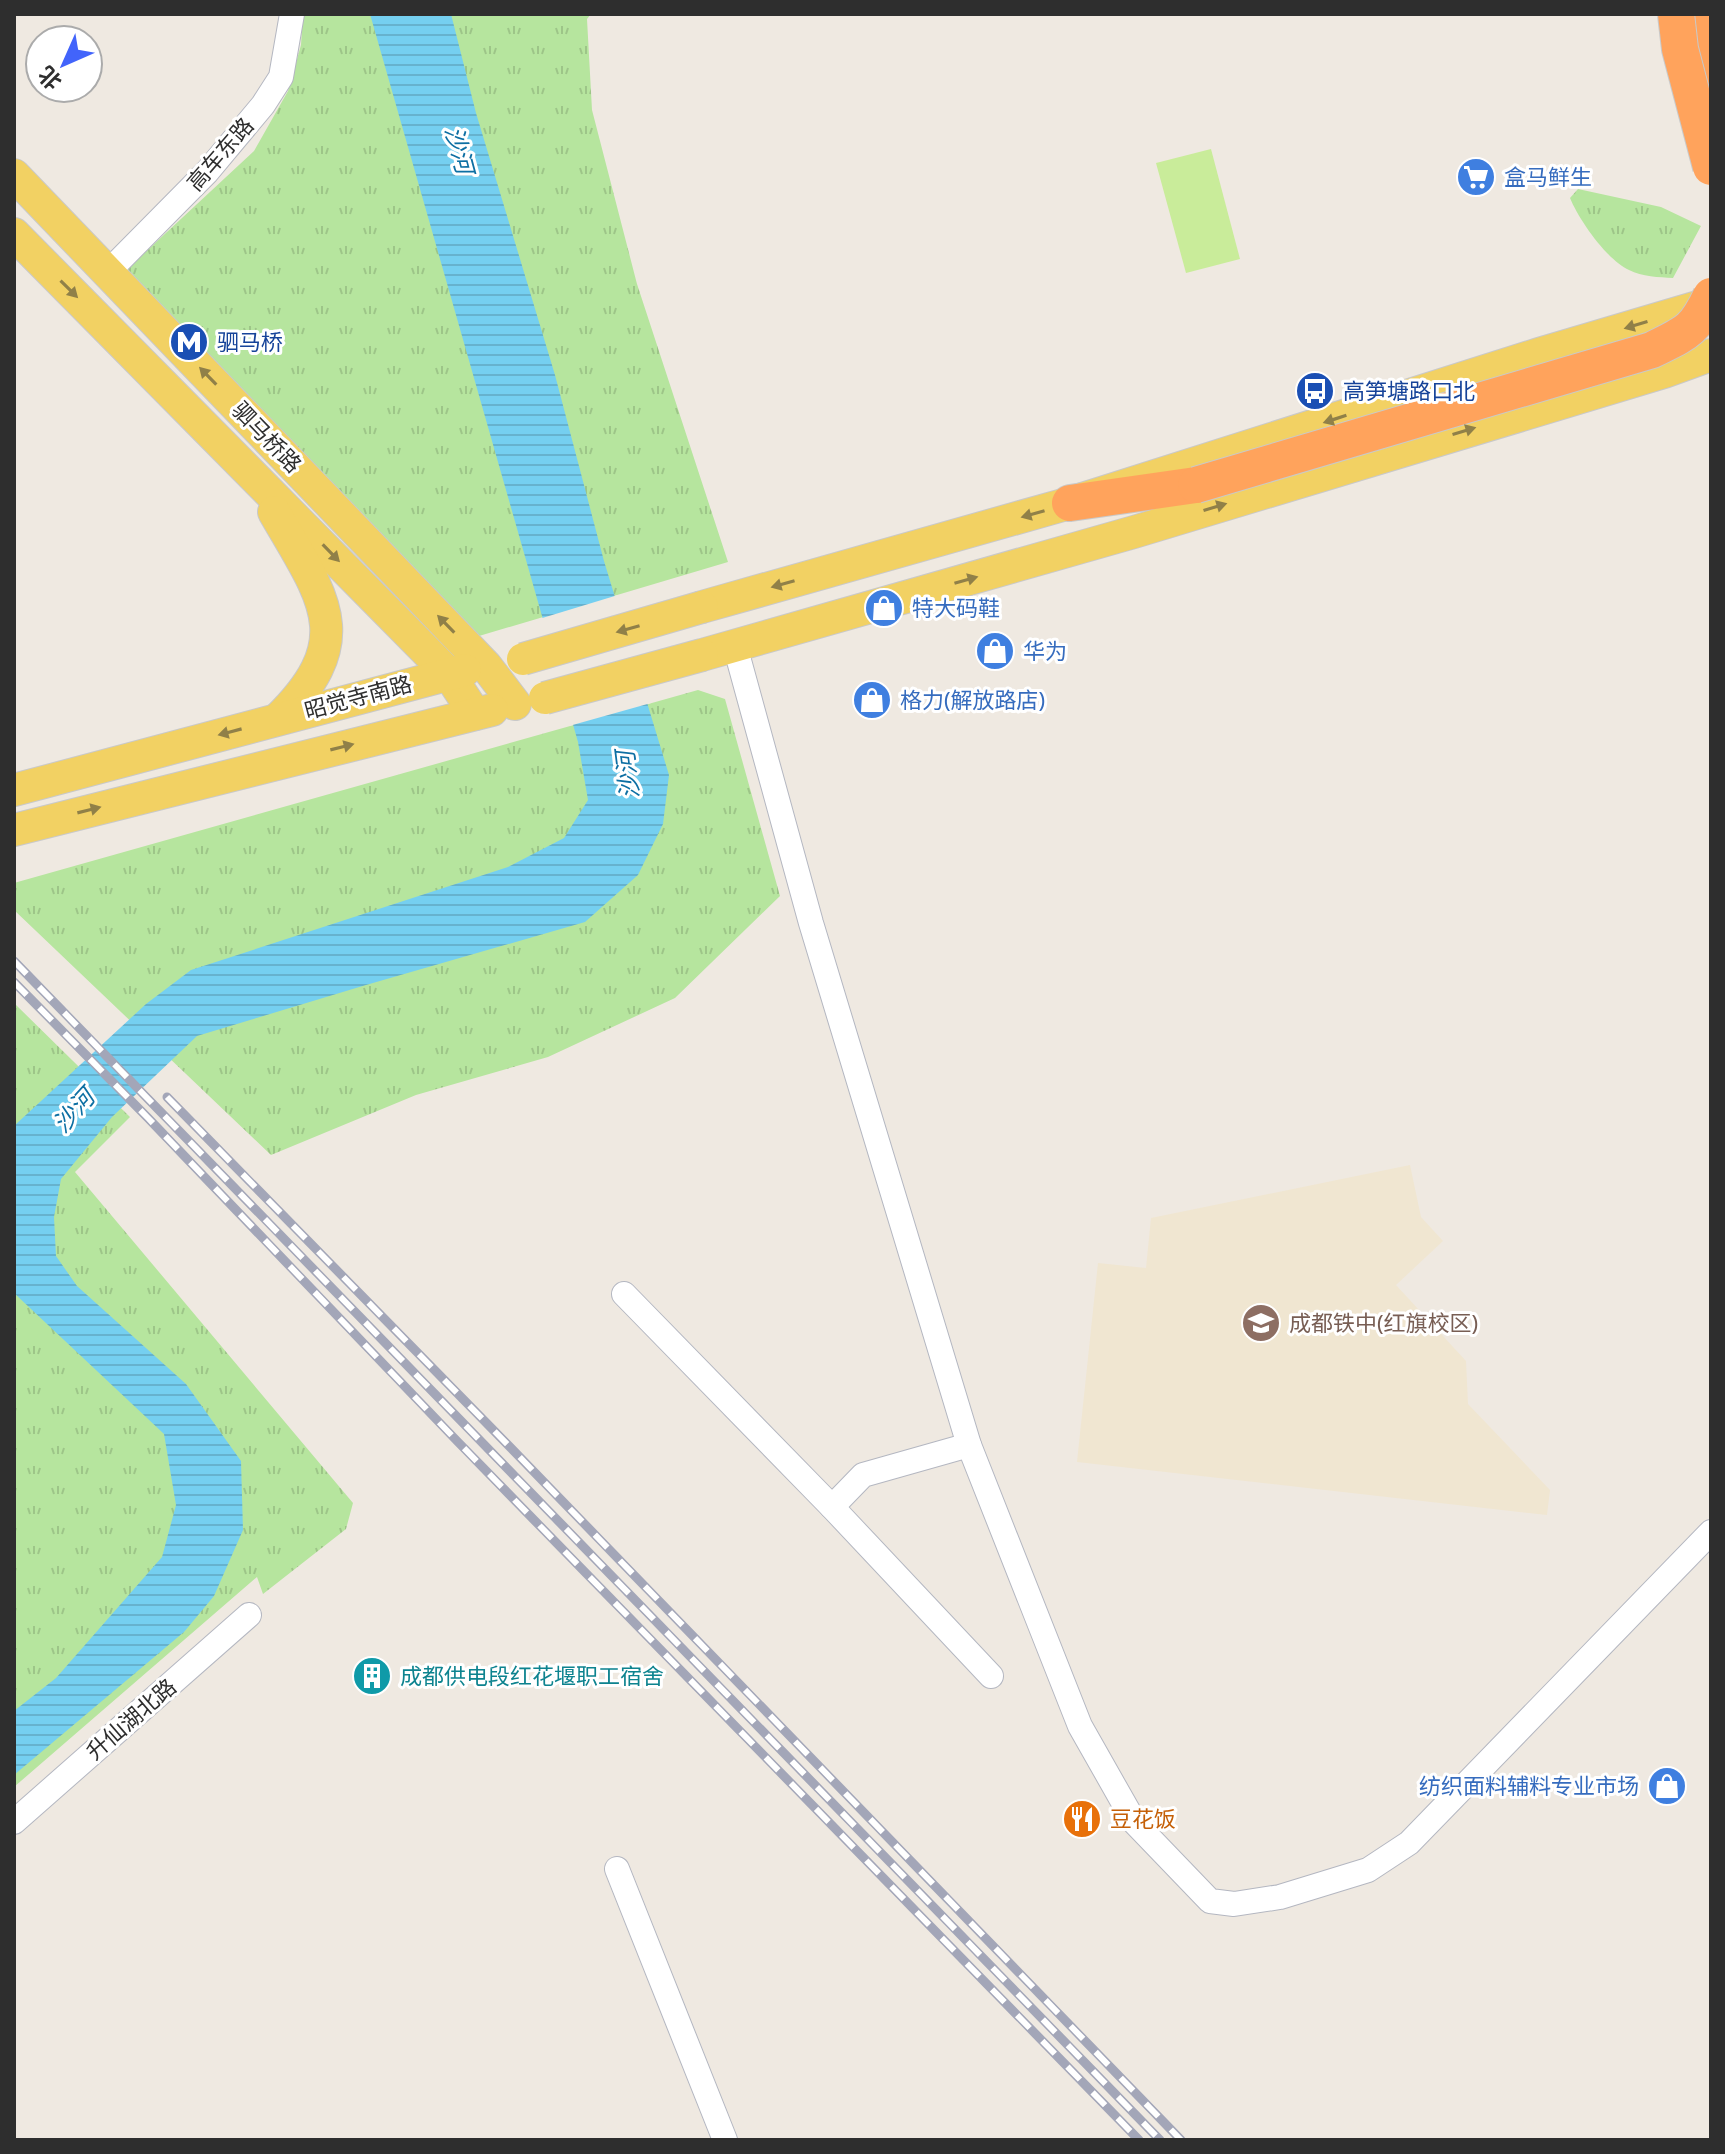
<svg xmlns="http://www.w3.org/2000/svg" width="1725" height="2154" viewBox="0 0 1725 2154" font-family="'Noto Sans','Noto Sans SC',sans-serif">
  <defs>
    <pattern id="park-tufts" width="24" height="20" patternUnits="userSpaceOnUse" patternTransform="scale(2)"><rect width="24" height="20" fill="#b6e59e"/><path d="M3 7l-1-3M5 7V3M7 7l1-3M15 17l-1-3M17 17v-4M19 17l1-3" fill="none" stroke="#9dc588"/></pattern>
    <pattern id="water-rules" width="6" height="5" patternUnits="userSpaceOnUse" patternTransform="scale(2)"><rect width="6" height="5" fill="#75cff0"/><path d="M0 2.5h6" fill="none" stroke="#66b2ce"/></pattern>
  </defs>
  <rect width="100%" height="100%" fill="#efe9e1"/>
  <path fill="#f0e6d1" d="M1410,1165L1421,1217L1443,1241L1396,1285L1466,1361L1468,1404L1550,1490L1547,1515L1077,1462L1098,1263L1146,1268L1151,1218Z"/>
  <g fill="url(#park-tufts)">
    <path d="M303,14H591L587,19L592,110L637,284L728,562L479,636L125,271L254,151L288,91L301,45Z"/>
    <path d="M1578,189L1661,207L1701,226L1673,278C1659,277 1642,277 1629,270C1607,260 1579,220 1570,198Z"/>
    <path d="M698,690L725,699L780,896L675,998L548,1057L416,1095L271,1155L14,910V883Z"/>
    <path d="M14,1003L130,1117L75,1172L353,1503L346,1529L263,1594L257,1577L14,1787Z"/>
  </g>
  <path fill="#c9ec9a" d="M1211,149L1240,259L1186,273L1156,163Z"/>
  <path fill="url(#water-rules)" d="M370,14H451L476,113L555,375L604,561L669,775L663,824L638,875L585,922L366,985L197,1036L112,1117L61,1179L54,1217L56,1256L77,1286L186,1384L241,1461L243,1530L214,1596L184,1632L14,1775V1711L56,1678L162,1557L176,1505L164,1434L14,1293V1126L146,1004L191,970L508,867L564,838L588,800L578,742Z"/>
  <path fill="#efe9e1" d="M618,595L651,703L569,726L539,619Z"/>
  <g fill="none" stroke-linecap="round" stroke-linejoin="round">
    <g stroke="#b4b7c1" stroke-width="26">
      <g id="minor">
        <path d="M108,272L207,172L263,105L281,77L292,14"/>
        <path d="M735,646L811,923L969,1445L1080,1726L1135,1823L1210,1901L1234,1904L1280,1897L1368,1870L1409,1843L1711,1532"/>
        <path d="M624,1294L832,1507L991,1676"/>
        <path d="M832,1507L863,1475L969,1445"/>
        <path d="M14,1822L249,1615"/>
        <path d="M617,1869L725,2140"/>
      </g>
    </g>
    <g stroke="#c9c9c9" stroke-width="34">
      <g id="major">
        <path d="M14,175L486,666L515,704"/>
        <path d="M14,234L448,673L475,714"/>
        <path d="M274,512C323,597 360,639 278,719"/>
        <path d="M702,607L1070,503L1539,354L1711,303"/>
        <path d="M702,655L1134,532L1664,372L1711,355"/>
        <path d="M14,790L465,670"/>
        <path d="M14,830L492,710"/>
      </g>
    </g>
    <g stroke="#c9c9c9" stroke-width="38">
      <g id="highway">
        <path d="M1694,14L1711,77"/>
        <path d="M1070,503L1196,485"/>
      </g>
    </g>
    <use href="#minor" stroke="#fff" stroke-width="24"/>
    <use href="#major" stroke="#f2d163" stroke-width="32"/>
    <use href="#highway" stroke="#ffa35c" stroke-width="36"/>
    <g stroke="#a3a6b8" stroke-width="9">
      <g id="rail">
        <path d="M14,961L1160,2140"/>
        <path d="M14,982L148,1118L458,1442L1139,2140"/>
        <path d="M167,1097L509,1446L1181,2140"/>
      </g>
    </g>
    <use href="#rail" stroke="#fff" stroke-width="6" stroke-dasharray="18" stroke-linecap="butt"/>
    <g stroke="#c9c9c9" stroke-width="34" stroke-linecap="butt">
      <g id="major-bridge">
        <path d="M523,659L702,607"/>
        <path d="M545,698L702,655"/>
      </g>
    </g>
    <g stroke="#c9c9c9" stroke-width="38" stroke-linecap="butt">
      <g id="highway-bridge">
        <path d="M1676,14L1680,49L1711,167"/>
        <path d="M1196,485L1652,350C1686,333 1694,332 1711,296"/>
      </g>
    </g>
    <use href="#major-bridge" stroke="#f2d163" stroke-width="32"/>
    <use href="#highway-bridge" stroke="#ffa35c" stroke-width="36"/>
  </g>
  <defs><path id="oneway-solid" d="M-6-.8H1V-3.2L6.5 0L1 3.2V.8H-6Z" transform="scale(2)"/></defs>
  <g fill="#908048">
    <use href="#oneway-solid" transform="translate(69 289) rotate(45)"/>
    <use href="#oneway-solid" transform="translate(1636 325) rotate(163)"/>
    <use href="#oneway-solid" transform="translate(208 376) rotate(-134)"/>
    <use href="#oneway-solid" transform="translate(1335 419) rotate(162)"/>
    <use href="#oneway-solid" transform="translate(1464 431) rotate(-17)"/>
    <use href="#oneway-solid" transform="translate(1215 507) rotate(-17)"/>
    <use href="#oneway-solid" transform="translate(1033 514) rotate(164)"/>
    <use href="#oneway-solid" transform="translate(331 553) rotate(46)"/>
    <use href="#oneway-solid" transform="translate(966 580) rotate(-16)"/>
    <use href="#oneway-solid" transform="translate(783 584) rotate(164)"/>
    <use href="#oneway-solid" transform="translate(446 624) rotate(-134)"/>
    <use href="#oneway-solid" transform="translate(628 629) rotate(164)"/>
    <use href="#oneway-solid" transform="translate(230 732) rotate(165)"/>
    <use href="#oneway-solid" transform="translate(342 747) rotate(-14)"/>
    <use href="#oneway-solid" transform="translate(89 810) rotate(-14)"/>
  </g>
  <defs>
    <g id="supermarket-disc" transform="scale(2)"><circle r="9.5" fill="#3f7fe0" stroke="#fff"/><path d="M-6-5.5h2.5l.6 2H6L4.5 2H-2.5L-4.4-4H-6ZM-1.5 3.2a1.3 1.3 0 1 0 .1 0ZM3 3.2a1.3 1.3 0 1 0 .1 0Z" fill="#fff"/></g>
    <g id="metro-disc" transform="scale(2)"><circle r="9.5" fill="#1a4fb4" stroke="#fff"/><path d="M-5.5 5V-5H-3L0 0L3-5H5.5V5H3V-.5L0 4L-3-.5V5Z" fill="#fff"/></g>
    <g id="bus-disc" transform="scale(2)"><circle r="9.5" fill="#1a4fb4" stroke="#fff"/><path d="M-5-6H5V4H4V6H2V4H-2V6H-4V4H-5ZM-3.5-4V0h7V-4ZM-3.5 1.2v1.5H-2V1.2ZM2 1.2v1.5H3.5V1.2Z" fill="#fff"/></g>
    <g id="shop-disc" transform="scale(2)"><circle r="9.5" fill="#3f7fe0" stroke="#fff"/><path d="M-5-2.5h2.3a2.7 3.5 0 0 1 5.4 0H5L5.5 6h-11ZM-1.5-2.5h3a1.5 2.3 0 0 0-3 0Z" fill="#fff"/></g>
    <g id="school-disc" transform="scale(2)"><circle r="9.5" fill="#8d6e63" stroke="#fff"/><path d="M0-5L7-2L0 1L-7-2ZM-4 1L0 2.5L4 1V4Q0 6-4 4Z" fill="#fff"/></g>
    <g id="building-disc" transform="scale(2)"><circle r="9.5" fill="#0f9aa8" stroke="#fff"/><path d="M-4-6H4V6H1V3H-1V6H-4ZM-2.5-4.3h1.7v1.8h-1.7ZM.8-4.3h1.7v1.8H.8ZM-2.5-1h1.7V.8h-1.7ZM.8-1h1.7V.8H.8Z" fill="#fff"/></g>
    <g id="restaurant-disc" transform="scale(2)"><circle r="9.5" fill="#e8710a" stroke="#fff"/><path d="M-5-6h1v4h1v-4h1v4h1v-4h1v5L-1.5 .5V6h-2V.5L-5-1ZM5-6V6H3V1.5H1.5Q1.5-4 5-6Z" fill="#fff"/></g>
  </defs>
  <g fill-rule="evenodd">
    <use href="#supermarket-disc" x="1476" y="177"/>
    <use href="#metro-disc" x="189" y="342"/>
    <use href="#bus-disc" x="1315" y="391"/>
    <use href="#shop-disc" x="884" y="608"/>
    <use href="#shop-disc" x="995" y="651"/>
    <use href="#shop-disc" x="872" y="700"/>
    <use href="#school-disc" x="1261" y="1323"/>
    <use href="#building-disc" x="372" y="1676"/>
    <use href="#shop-disc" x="1667" y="1786"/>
    <use href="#restaurant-disc" x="1082" y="1819"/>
  </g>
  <g text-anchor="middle" stroke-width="6" stroke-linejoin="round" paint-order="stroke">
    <g font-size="22" fill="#2e2e2e" stroke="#fff">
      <text transform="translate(220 154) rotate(-49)" y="8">高车东路</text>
      <text transform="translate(267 437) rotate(46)" y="8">驷马桥路</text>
      <text transform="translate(358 697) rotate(-15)" y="8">昭觉寺南路</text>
      <text transform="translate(131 1719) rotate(-41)" y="8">升仙湖北路</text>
    </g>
    <g font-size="22" fill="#366cbe" stroke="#fff" text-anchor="start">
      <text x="1504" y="185">盒马鲜生</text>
      <text x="912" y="616">特大码鞋</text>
      <text x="1023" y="659">华为</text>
      <text x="900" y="708">格力(解放路店)</text>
      <text x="1639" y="1794" text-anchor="end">纺织面料辅料专业市场</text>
    </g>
    <g font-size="22" fill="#164399" stroke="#fff" text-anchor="start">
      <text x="217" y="350">驷马桥</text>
      <text x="1343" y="399">高笋塘路口北</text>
    </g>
    <g font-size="22" fill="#785e54" stroke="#fff" text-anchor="start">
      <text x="1289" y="1331">成都铁中(红旗校区)</text>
    </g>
    <g font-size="22" fill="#0d838f" stroke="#fff" text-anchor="start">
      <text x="400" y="1684">成都供电段红花堰职工宿舍</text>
    </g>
    <g font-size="22" fill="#c56008" stroke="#fff" text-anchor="start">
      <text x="1110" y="1827">豆花饭</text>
    </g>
    <g font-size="24" font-style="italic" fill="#0d6fa3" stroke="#fff">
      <text transform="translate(459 150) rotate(75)" y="8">沙河</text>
      <text transform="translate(628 775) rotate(-97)" y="8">沙河</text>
      <text transform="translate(74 1111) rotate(-48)" y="8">沙河</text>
    </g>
  </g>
  <rect width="1725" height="2154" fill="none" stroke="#2e2e2e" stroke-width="32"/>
  <g transform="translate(64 64) rotate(225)"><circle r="38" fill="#ffffff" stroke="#ababab" stroke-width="2"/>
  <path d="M0-6L14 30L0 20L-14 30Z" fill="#4264fb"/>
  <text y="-12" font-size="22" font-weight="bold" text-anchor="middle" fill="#2e2e2e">北</text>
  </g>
</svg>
